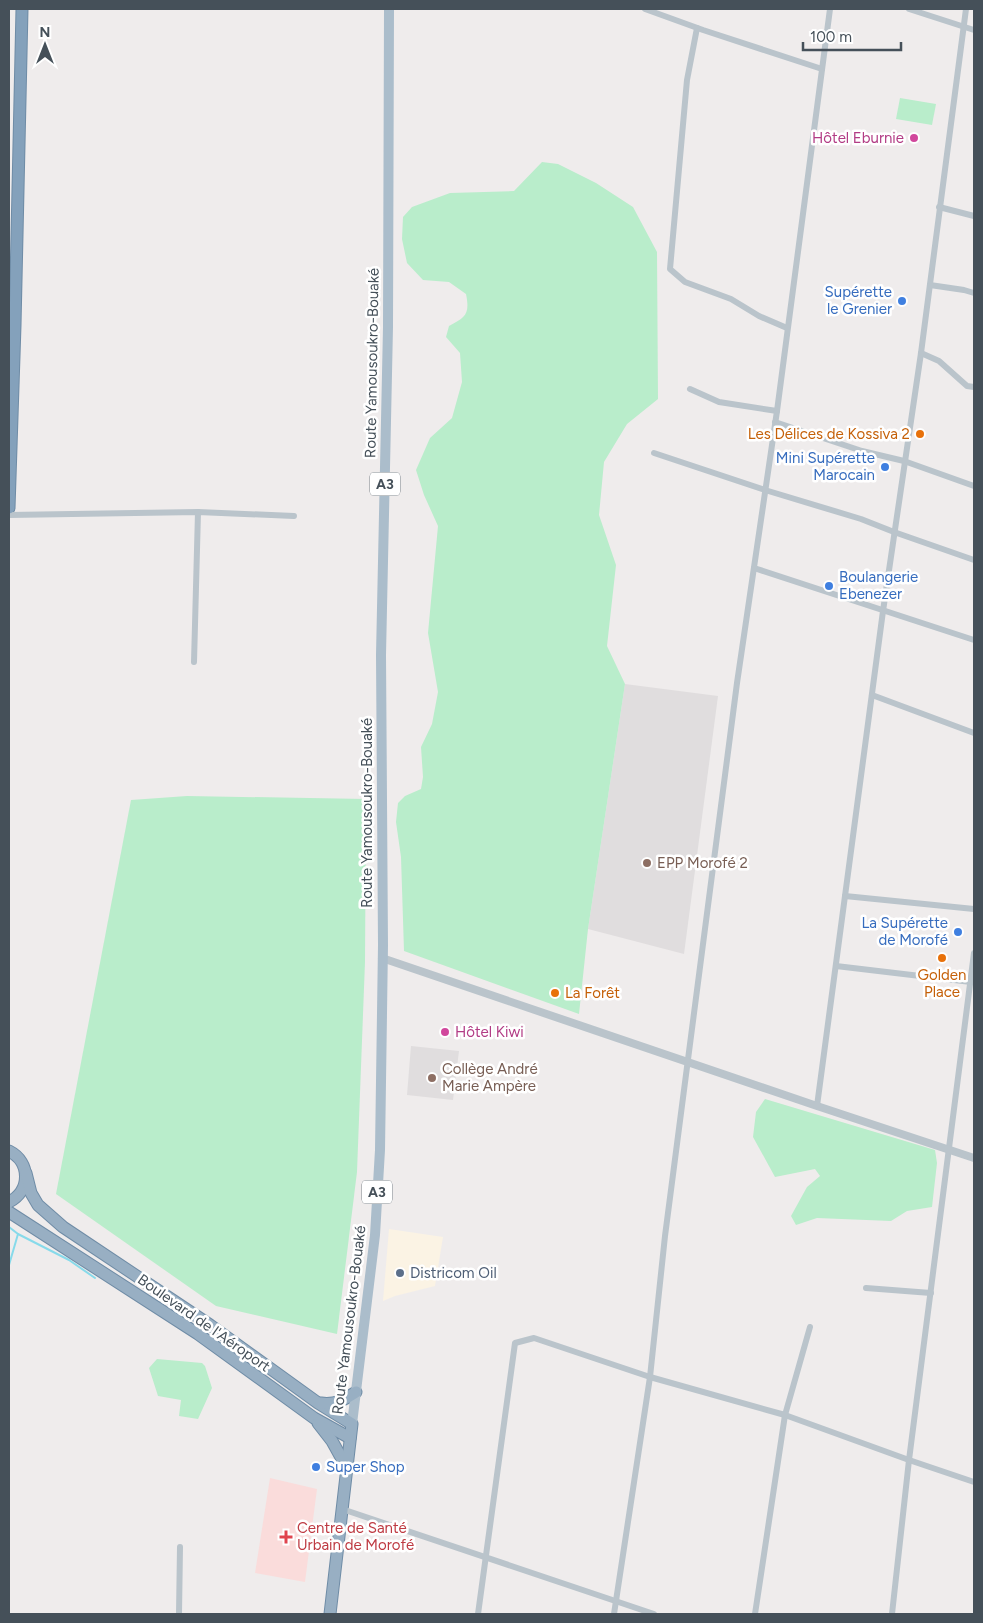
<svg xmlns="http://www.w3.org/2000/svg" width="983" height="1623" viewBox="0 0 983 1623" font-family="Figtree,sans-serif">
  <rect width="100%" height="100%" fill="#efecec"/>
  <path fill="#fbf3e4" d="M389,1229L443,1237L435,1286L395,1296L383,1301Z"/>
  <g fill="#e0ddde">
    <path d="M625,684L718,696L684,954L588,929Z"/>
    <path d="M411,1046L459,1051L453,1100L407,1095Z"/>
  </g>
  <path fill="#fadcdb" d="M270,1478L317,1489L305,1582L255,1573Z"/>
  <g fill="#b9edcb">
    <path d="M900,98L936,104L932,125L896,119Z"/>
    <path d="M542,162L558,164L596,183L633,207L657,252L658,399L627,424L604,462L599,515L616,565L607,646L625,684L588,929L579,1014L404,951L401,857L396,822L398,803L405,796L421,789L423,777L421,747L432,724L438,692L428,633L438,526L424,495L416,470L430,438L452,418L462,382L460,353L446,337L449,326C466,317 470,314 466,294L449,282L423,280L407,263L402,239L403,217L412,207L450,193L514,191Z"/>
    <path d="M187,796L366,799L365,962L357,1172L337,1334L216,1306L56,1194L131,800Z"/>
    <path d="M765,1099L935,1150L937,1163L932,1207L907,1211L891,1221L817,1218L796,1225L791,1216L807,1187L820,1176L815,1169L775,1177L753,1137L756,1112Z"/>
    <path d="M157,1359L202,1363L205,1366L212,1388L198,1419L179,1416L181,1400L158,1396L149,1368Z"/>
  </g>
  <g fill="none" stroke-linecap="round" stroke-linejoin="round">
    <g stroke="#87daea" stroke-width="2">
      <path d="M9,1227L18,1234L69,1260L95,1278"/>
      <path d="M9,1265L18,1234"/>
    </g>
    <g stroke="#6f8ca6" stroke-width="13">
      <g id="trunk">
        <path d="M9,1151C31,1162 31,1191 9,1202"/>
        <path d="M26,1173L31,1193L38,1205L63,1227L210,1325L318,1403L352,1424L330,1614"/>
        <path d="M9,1212L198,1334L314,1418L350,1438"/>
        <path d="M321,1403C335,1405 344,1400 356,1392"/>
        <path d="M318,1423L332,1441L347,1468"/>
      </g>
    </g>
    <g stroke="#6f8ca6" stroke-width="13">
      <path id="motorway" d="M9,508L15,325L22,9"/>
    </g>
    <g stroke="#bac4cb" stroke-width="6">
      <path d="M645,9L703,30L822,69"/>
      <path d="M909,9L974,30"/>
      <path d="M697,28L687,80L670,269L685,282L731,299L759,316L787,328"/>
      <path d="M939,207L974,216"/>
      <path d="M930,285L964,290L974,293"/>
      <path d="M921,353L939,361L967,386L974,387"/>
      <path d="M690,389L719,402L777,411"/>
      <path d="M775,422L862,451L904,461L974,486"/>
      <path d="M654,453L765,490L861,519L894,532L974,560"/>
      <path d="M9,515L198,512L294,516"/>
      <path d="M754,568L974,640"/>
      <path d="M194,662L198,512"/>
      <path d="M872,695L974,733"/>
      <path d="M845,896L974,909"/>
      <path d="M836,966L971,982"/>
      <path d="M817,1106L883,611L921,353L966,9"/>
      <path d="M866,1288L931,1293"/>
      <path d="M342,1509L654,1614"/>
      <path d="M179,1614L180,1547"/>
      <path d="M478,1614L515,1343L534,1338L650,1377L785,1415L909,1460L974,1482"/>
      <path d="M614,1614L650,1377L665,1236L737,683L777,411L830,9"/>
      <path d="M755,1614L785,1415L810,1327"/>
      <path d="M892,1614L909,1460L974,953"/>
    </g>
    <path stroke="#bac4cb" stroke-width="8" d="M382,958L817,1106L974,1158"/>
    <path stroke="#abbdcb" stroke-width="10" d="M352,1424L375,1235L380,1150L383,945L381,655L388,327L389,9"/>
    <use href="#trunk" stroke="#98afc3" stroke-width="11"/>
    <use href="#motorway" stroke="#84a1bb" stroke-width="11"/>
  </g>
  <g fill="#d1479c" stroke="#fff" stroke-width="2">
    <circle cx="914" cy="138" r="5"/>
    <circle cx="445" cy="1032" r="5"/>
  </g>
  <g fill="#3f7fe0" stroke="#fff" stroke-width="2">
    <circle cx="902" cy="301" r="5"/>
    <circle cx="885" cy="467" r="5"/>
    <circle cx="829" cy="586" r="5"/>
    <circle cx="958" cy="932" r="5"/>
    <circle cx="316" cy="1467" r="5"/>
  </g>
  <g fill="#e8710a" stroke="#fff" stroke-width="2">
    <circle cx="920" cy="434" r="5"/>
    <circle cx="942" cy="958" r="5"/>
    <circle cx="555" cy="993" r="5"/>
  </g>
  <g fill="#8d6e63" stroke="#fff" stroke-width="2">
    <circle cx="647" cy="863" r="5"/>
    <circle cx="432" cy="1078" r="5"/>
  </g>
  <circle fill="#5c6f8a" stroke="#fff" stroke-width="2" cx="400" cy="1273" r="5"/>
  <path fill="#e0444e" stroke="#fff" stroke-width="2" d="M283.5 1529.5h5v5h5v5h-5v5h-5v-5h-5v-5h5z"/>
  <g text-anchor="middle" stroke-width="5" stroke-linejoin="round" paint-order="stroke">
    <g fill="#fff" stroke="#7d848b" stroke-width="1">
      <rect x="370" y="472.5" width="30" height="23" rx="4"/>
      <rect x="362" y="1180.5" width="30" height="23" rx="4"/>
    </g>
    <g font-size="14" font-weight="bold" fill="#455059">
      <text x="385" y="489">A3</text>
      <text x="377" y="1197">A3</text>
    </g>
    <g font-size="15" fill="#b23c85" stroke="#fff" text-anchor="end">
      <text x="904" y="143">Hôtel Eburnie</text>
      <text x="455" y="1037" text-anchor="start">Hôtel Kiwi</text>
    </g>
    <g font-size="15" fill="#366cbe" stroke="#fff" text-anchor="end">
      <text x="892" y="297">Supérette<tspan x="892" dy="17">le Grenier</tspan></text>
      <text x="875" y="463">Mini Supérette<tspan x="875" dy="17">Marocain</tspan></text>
      <text x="839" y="582" text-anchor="start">Boulangerie<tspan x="839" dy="17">Ebenezer</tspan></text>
      <text x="948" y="928">La Supérette<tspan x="948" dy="17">de Morofé</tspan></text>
      <text x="326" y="1472" text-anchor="start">Super Shop</text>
    </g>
    <g font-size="15" fill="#455059" stroke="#fff">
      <text transform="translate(372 363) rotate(-89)" y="5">Route Yamousoukro-Bouaké</text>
      <text transform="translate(367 813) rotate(-90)" y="5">Route Yamousoukro-Bouaké</text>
      <text transform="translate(349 1320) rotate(-83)" y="5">Route Yamousoukro-Bouaké</text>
      <text transform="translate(204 1323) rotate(35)" y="5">Boulevard de l'Aéroport</text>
    </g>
    <g font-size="15" fill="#c56008" stroke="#fff" text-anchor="end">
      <text x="910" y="439">Les Délices de Kossiva 2</text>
      <text x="942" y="980" text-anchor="middle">Golden<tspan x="942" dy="17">Place</tspan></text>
      <text x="565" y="998" text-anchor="start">La Forêt</text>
    </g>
    <g font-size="15" fill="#785e54" stroke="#fff" text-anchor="start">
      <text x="657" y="868">EPP Morofé 2</text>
      <text x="442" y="1074">Collège André<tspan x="442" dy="17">Marie Ampère</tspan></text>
    </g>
    <g font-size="15" fill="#4e5e75" stroke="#fff" text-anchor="start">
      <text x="410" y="1278">Districom Oil</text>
    </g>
    <g font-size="15" fill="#be3a42" stroke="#fff" text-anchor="start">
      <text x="297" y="1533">Centre de Santé<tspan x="297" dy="17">Urbain de Morofé</tspan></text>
    </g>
  </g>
  <rect width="983" height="1623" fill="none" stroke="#455059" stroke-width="20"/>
  <g transform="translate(45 45)" stroke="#ffffff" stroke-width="4" paint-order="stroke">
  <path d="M0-4L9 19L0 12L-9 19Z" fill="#455059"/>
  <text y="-8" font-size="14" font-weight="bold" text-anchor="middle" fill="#455059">N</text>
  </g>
  <path d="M803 42v8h98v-8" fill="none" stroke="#455059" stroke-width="2.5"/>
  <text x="810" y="42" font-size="15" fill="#455059" stroke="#ffffff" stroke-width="4" paint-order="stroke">100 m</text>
</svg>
